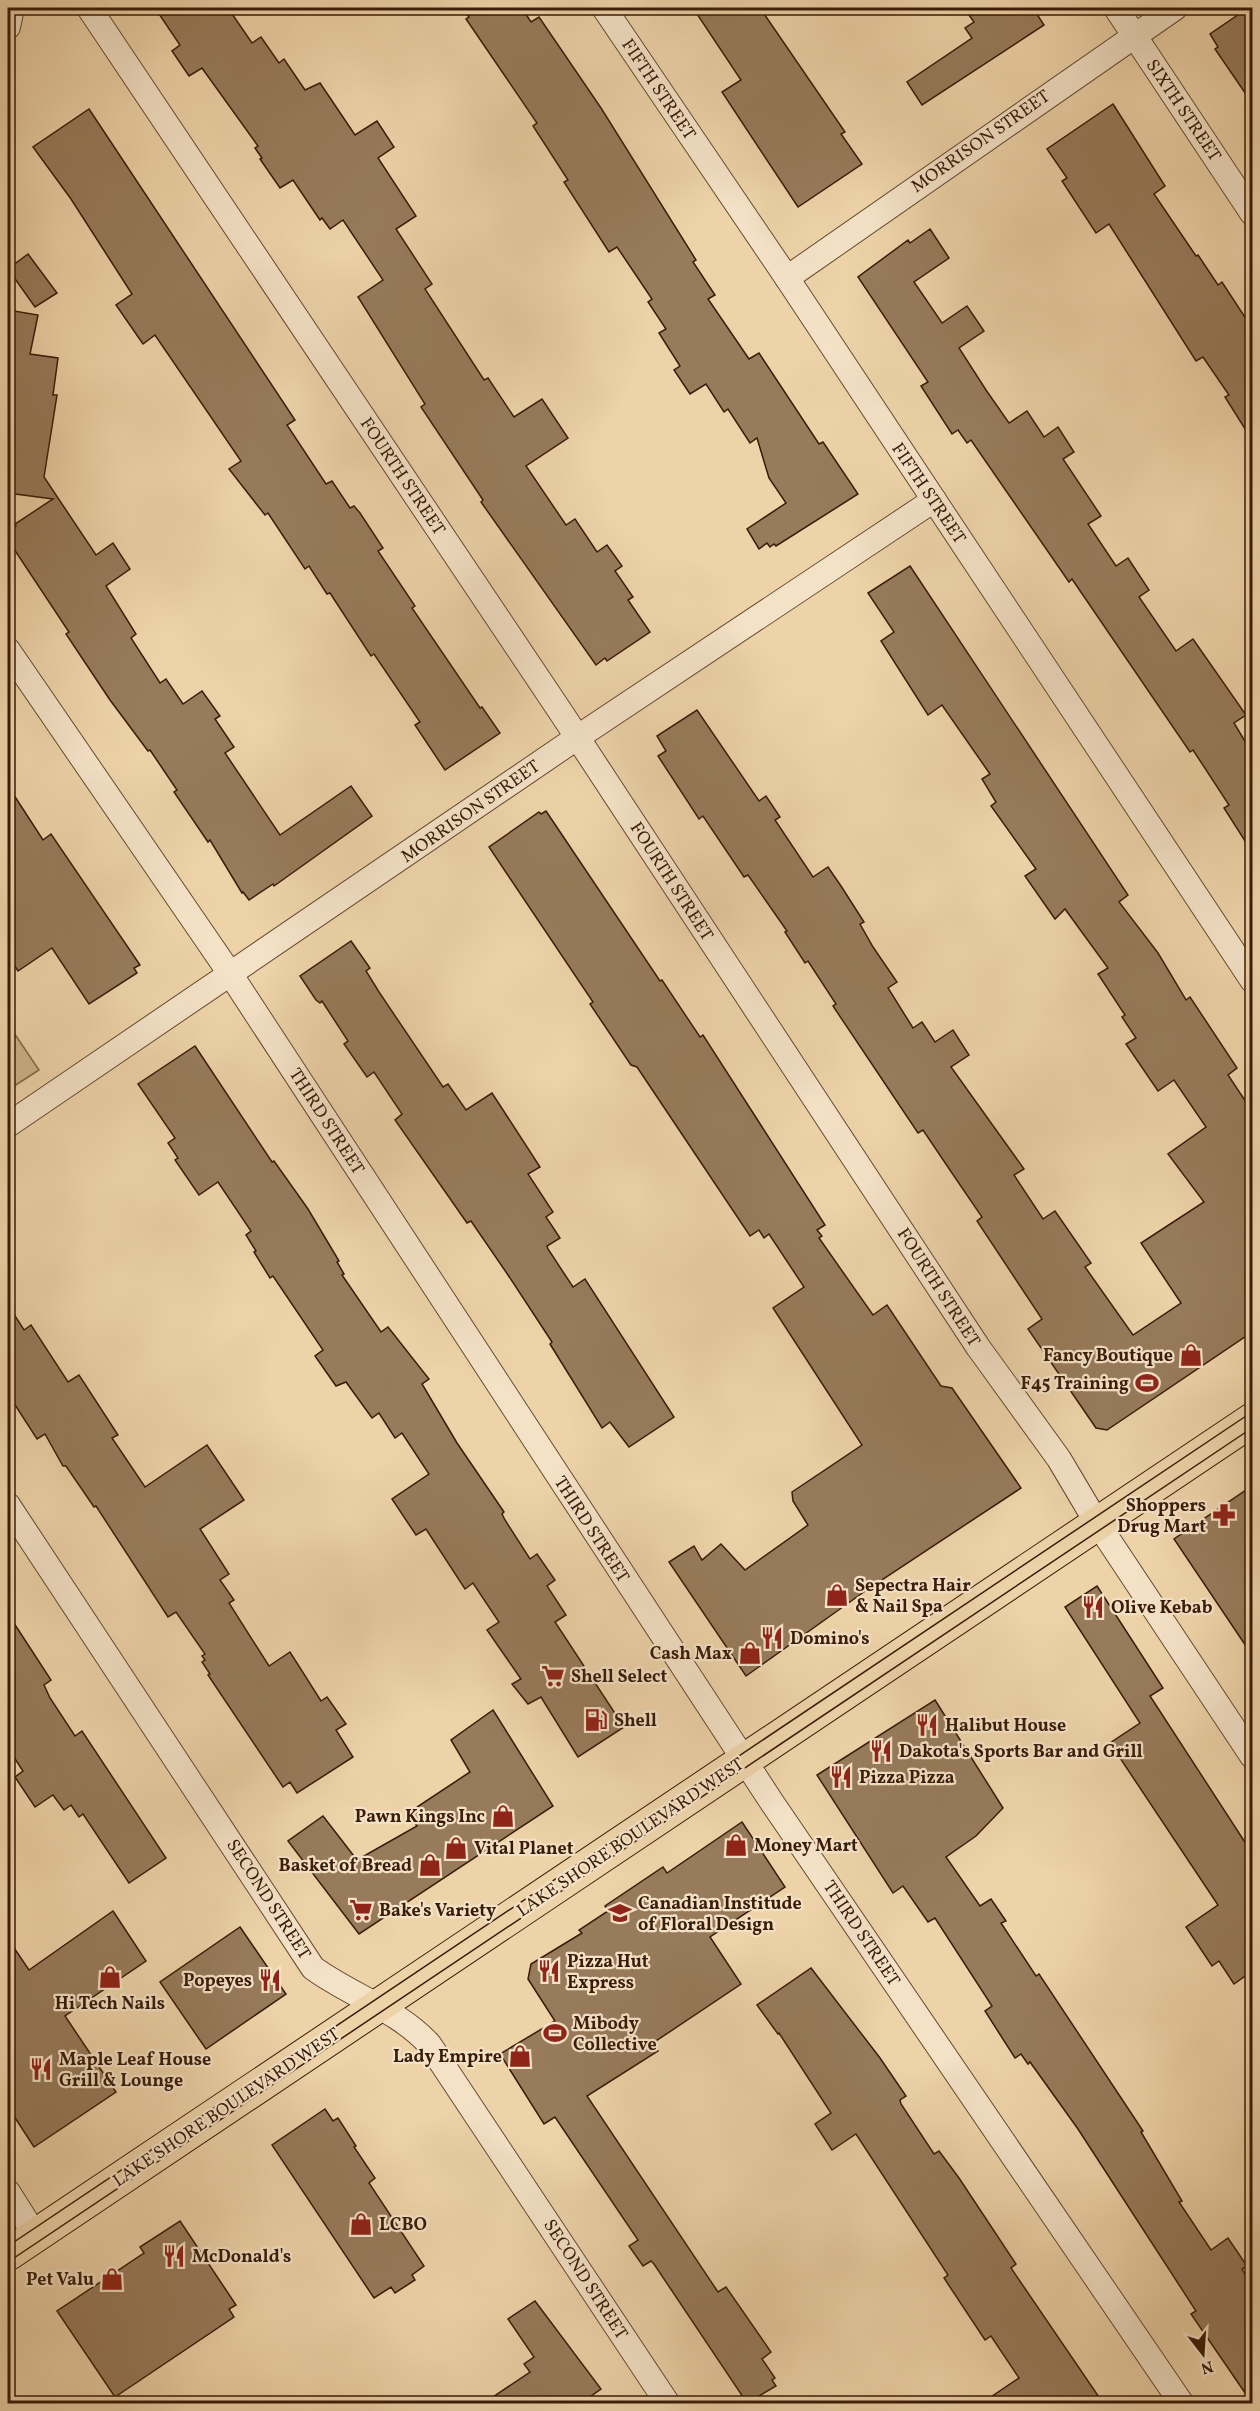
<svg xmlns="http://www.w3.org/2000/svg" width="1260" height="2411" viewBox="0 0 1260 2411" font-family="Vollkorn,serif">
  <rect width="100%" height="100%" fill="#eed3a9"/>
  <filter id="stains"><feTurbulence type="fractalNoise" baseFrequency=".00333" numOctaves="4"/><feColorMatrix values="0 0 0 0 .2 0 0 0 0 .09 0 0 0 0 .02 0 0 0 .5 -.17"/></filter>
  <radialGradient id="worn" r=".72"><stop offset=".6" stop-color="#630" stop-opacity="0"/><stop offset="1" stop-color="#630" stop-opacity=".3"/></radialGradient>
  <path fill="#cfb48d" stroke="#84684a" stroke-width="1.5" d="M8,1024L39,1070L8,1090Z"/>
  <g fill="#977b5b" stroke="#391b07" stroke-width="1.5">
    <path d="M155,8H228L252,43L261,37L279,63L284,59L305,90L320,83L355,135L377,121L394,147L378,158L416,216L396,229L432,284L425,289L484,380L488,378L514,417L542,399L568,438L526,466L566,525L575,519L597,552L607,545L622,566L615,571L633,597L628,600L650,632L607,661L605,658L596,665L481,502L483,500L421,407L425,404L358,297L383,280L343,220L330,229L322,218L320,220L293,180L280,188L260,159L262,158L255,148L258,146L202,68L189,76L172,51L180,45Z"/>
    <path d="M462,8H522L531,22L539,17L601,108L696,260L693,262L715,295L708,299L749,359L759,353L819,444L823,442L858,494L776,546L774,544L770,547L767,543L759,549L747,529L786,503L769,478L757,438L750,443L728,409L724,412L706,384L690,394L674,370L680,366L659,333L666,329L648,302L652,299L617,247L609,252L564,182L568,180L533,126L537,123L466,19L469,17Z"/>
    <path d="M693,8H760L845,132L841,134L862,164L798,207L722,92L741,80Z"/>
    <path d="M964,8H1033L1044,25L922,105L907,82L972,38L965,28L974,22Z"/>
    <path d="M1248,8H1252V103L1215,49L1218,47L1210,34Z"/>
    <path d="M1113,104L1165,186L1154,194L1196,256L1198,255L1218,285L1222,282L1252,328V440L1225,397L1229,395L1203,357L1196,361L1109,224L1096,233L1062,181L1067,178L1047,149Z"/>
    <path d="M89,109L295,420L287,425L326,484L332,481L350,508L354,506L360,513L383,548L378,551L415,606L412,608L480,708L482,707L500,733L445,770L415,725L420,722L374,654L371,656L330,593L327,594L309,566L305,569L268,513L265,515L229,469L241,461L155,335L143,344L116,305L132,294L71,199L33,147Z"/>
    <path d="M930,229L949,258L914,282L942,323L967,306L984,331L959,348L986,390L1009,423L1027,411L1044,437L1058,427L1074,452L1063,459L1101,516L1088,524L1116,566L1128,558L1149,590L1139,597L1176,651L1193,639L1246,715L1234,723L1252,753V852L1224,808L1229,805L1193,750L1190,752L1072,579L1069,582L971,440L967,443L958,430L952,434L921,386L928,382L858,277L908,240L910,243Z"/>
    <path d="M28,254L57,293L35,307L8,269Z"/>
    <path d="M8,310L38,315L30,354L58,358L53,395H57L44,477L96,555L113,543L130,569L106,586L136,634L131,638L160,683L166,679L183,704L202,691L220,716L215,719L234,747L225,753L280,835L351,786L372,816L274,886L273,884L249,900L243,892L242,893L210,840L208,842L174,792L177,790L150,750L148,751L110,700L66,634L69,632L8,540V532L16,526L15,524L53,499L8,493Z"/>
    <path d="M910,566L1128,895L1119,902L1158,953L1186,1000L1190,997L1237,1068L1228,1075L1252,1111V1332L1107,1430L1096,1428L1028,1329L1042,1319L977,1221L982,1217L954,1176L923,1130L918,1133L833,1006L836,1004L808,961L805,963L785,932L787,931L748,875L744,877L703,816L699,819L658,756L666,751L657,736L697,710L759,801L766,796L780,817L775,820L813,877L828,867L841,886L864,922L860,924L873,947L897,982L888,988L913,1028L922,1022L935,1042L953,1030L969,1055L951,1067L1024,1169L1014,1175L1043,1219L1055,1211L1091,1263L1085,1267L1133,1335L1181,1303L1141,1243L1204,1202L1168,1154L1206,1127L1174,1080L1158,1091L1126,1044L1136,1038L1122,1017L1125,1015L1098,974L1108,968L1065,909L1055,919L1025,876L1036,869L991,806L996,802L982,779L990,774L942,705L928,715L881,641L894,632L868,593Z"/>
    <path d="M8,786L43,840L51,834L140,965L134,968L137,973L89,1004L52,948L18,971L8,956Z"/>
    <path d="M546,811L660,981L662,980L700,1037L703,1035L825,1225L817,1230L822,1236L819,1238L873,1315L887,1305L941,1386L952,1388L1021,1488L868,1589L746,1676L669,1562L694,1546L702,1560L721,1544L745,1570L808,1525L793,1501L792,1492L862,1445L773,1308L804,1287L769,1234L764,1238L759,1230L750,1236L637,1067L631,1065L590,1004L593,1002L489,847L539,812L541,814Z"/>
    <path d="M351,941L370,968L366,971L379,992L443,1087L448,1084L466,1110L492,1093L540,1167L528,1174L553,1212L546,1217L560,1238L547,1246L548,1249L573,1287L585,1279L674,1417L629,1447L610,1422L602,1428L550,1344L552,1342L508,1275L471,1221L467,1223L395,1120L402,1114L374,1072L367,1077L344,1044L348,1041L322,1001L320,1003L316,1000L300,976Z"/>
    <path d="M195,1046L272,1162L274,1161L308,1209L339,1261L337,1262L344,1274L342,1275L381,1332L388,1327L429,1379L422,1384L457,1443L504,1512L502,1514L505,1520L530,1559L537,1554L555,1580L547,1586L566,1615L555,1622L624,1727L578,1757L541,1697L528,1704L512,1684L521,1679L487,1630L499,1622L473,1583L465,1589L426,1529L416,1535L392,1499L429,1474L402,1433L395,1438L379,1413L372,1418L346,1382L336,1386L315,1356L323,1350L273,1276L270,1278L254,1252L256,1251L246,1235L251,1231L218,1182L199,1195L175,1160L178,1158L168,1143L175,1138L138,1084Z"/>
    <path d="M8,1305L24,1330L31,1325L68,1382L79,1375L118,1435L112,1438L145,1487L207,1445L244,1500L200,1529L229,1574L220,1580L234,1600L229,1603L269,1666L290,1652L321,1701L327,1697L346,1724L336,1730L353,1757L297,1793L290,1782L283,1787L208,1675L210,1674L202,1662L205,1660L202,1656L205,1654L176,1612L168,1617L96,1506L94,1507L66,1466H63L45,1434L37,1439L8,1394Z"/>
    <path d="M1252,1486V1655L1174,1539Z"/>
    <path d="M1097,1586L1163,1688L1150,1696L1252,1853V1971L1234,1984L1219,1961L1212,1966L1186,1927L1218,1905L1110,1743L1140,1723L1065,1607Z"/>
    <path d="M8,1614L51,1680L44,1685L50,1698L75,1736L82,1731L166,1858L129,1883L83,1814L79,1817L71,1805L64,1810L53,1795L35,1807L15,1777L23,1771L8,1748Z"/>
    <path d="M935,1700L1003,1808L976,1836L946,1857L980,1906L991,1899L1006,1921L1001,1923L1036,1976L1039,1974L1143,2131L1141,2132L1182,2201L1179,2202L1211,2250L1228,2238L1247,2266L1242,2269L1252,2287V2403L1191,2314L1196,2311L1078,2129L1030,2062L1028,2064L1021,2054L1015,2058L985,2011L992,2006L935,1918L928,1922L903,1886L893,1893L817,1775Z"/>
    <path d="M493,1710L553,1806L359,1934L288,1841L323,1816L357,1860L417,1826L408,1813L470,1772L451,1740Z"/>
    <path d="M742,1822L785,1887L710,1937L741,1984L653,2043L658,2051L587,2096L718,2292L726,2287L771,2352L762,2359L775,2378L772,2380L776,2386L747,2403L654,2264L651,2261L643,2266L629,2246L638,2240L555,2117L544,2124L500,2054L555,2021L528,1979L531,1964L582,1933L579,1930L608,1911L605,1906L663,1867L667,1873Z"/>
    <path d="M113,1911L146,1961L65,2016L116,2092L34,2147L8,2107V1939L29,1970Z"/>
    <path d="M240,1927L286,1994L206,2049L160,1982Z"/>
    <path d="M811,1968L880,2058L906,2096L900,2100L901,2104L934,2154L939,2151L959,2178L1016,2264L1011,2268L1103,2403H982L1019,2378L991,2336L985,2340L944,2278L948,2275L856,2134L832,2150L815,2124L831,2113L779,2033L778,2034L757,2005Z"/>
    <path d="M325,2109L333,2121L338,2118L356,2146L354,2147L375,2178L369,2183L424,2266L412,2275L415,2280L395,2293L391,2287L374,2298L272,2145Z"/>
    <path d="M180,2221L236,2305L229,2309L234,2317L115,2397L57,2311L144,2253L140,2247Z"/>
    <path d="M535,2301L601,2389L581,2403H484L530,2372L524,2364L534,2357L508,2319Z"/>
  </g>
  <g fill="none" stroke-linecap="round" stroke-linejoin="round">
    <g stroke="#664930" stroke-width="26">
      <g id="minor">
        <path d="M89,8L562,714L978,1347L1059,1459L1094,1518L1252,1756"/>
        <path d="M604,8L787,278L1252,980"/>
        <path d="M1116,8L1252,213"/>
        <path d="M8,27L12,8"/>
        <path d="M787,278L1175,8"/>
        <path d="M8,650L231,975L771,1801L1182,2404"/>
        <path d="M8,1125L578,737L934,500"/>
        <path d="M8,1505L313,1968C350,1995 398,2010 429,2044L668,2404"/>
        <path d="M8,2192L35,2235"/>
      </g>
    </g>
    <g stroke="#391b07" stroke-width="35">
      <path id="primary" d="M8,2254L1252,1420"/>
    </g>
    <use href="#minor" stroke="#f4e2c7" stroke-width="24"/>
    <use href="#primary" stroke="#eed3a9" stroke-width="33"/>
    <g stroke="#391b07" stroke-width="1.5">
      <path d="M8,2246L1252,1412"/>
      <path d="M8,2262L1252,1428"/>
    </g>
  </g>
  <defs>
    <g id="shop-bare" transform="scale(1.8)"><path d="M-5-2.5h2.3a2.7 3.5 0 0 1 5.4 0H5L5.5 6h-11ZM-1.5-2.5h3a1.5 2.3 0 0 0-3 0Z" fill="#8f2418" stroke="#f4e2c7" stroke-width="2.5" paint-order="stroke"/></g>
    <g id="stadium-bare" transform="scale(1.8)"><path d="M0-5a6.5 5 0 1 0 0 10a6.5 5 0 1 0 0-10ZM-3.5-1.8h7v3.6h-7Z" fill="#8f2418" stroke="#f4e2c7" stroke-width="2.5" paint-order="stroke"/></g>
    <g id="pharmacy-bare" transform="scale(1.8)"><path d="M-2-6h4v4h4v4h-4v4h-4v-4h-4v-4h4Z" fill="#8f2418" stroke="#f4e2c7" stroke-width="2.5" paint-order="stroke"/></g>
    <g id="restaurant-bare" transform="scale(1.8)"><path d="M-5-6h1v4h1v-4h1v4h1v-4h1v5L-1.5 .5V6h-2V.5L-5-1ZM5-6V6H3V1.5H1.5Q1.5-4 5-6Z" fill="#8f2418" stroke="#f4e2c7" stroke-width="2.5" paint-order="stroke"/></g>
    <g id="supermarket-bare" transform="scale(1.8)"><path d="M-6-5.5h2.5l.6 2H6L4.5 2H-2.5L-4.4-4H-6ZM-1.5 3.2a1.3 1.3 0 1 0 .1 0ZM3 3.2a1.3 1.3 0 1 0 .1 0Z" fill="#8f2418" stroke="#f4e2c7" stroke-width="2.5" paint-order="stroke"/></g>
    <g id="fuel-bare" transform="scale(1.8)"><path d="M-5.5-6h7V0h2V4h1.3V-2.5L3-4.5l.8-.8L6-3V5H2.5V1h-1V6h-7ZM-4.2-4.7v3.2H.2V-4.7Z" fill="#8f2418" stroke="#f4e2c7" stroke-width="2.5" paint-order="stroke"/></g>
    <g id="university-bare" transform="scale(1.8)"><path d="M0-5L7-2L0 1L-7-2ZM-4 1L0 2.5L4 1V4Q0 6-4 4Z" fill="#8f2418" stroke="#f4e2c7" stroke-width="2.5" paint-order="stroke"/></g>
  </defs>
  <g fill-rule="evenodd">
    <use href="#shop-bare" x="1191" y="1355"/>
    <use href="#stadium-bare" x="1147" y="1383"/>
    <use href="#pharmacy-bare" x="1224" y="1515"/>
    <use href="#shop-bare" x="837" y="1595"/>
    <use href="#restaurant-bare" x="1093" y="1607"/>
    <use href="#restaurant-bare" x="772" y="1638"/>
    <use href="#shop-bare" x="750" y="1653"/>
    <use href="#supermarket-bare" x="553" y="1676"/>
    <use href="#fuel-bare" x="596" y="1720"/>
    <use href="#restaurant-bare" x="927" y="1725"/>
    <use href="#restaurant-bare" x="881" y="1751"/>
    <use href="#restaurant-bare" x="841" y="1777"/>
    <use href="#shop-bare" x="503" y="1816"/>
    <use href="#shop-bare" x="736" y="1845"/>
    <use href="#shop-bare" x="456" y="1848"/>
    <use href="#shop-bare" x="430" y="1865"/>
    <use href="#supermarket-bare" x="361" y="1910"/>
    <use href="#university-bare" x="620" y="1913"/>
    <use href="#restaurant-bare" x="549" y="1971"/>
    <use href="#shop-bare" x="110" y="1977"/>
    <use href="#restaurant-bare" x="270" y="1980"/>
    <use href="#stadium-bare" x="555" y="2033"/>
    <use href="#shop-bare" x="520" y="2056"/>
    <use href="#restaurant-bare" x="41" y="2069"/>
    <use href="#shop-bare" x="361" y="2224"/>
    <use href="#restaurant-bare" x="174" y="2256"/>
    <use href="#shop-bare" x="112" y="2279"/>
  </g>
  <g text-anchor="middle" stroke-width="4.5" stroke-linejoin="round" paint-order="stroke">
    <g font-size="18" fill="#391b07" stroke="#f4e2c7">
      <text transform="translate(659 89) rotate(56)" y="6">FIFTH STREET</text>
      <text transform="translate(1184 110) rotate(56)" y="6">SIXTH STREET</text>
      <text transform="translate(980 141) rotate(-35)" y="6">MORRISON STREET</text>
      <text transform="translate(403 476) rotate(56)" y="6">FOURTH STREET</text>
      <text transform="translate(929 493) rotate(56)" y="6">FIFTH STREET</text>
      <text transform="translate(470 811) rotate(-35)" y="6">MORRISON STREET</text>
      <text transform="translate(672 881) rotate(57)" y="6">FOURTH STREET</text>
      <text transform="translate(327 1121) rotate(57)" y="6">THIRD STREET</text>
      <text transform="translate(939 1287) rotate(57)" y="6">FOURTH STREET</text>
      <text transform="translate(592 1529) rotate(57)" y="6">THIRD STREET</text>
      <text transform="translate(630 1837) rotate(-34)" y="6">LAKE SHORE BOULEVARD WEST</text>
      <text transform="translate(269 1899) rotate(57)" y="6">SECOND STREET</text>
      <text transform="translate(862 1933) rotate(56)" y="6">THIRD STREET</text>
      <text transform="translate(226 2107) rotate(-34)" y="6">LAKE SHORE BOULEVARD WEST</text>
      <text transform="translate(586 2279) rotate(57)" y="6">SECOND STREET</text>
    </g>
    <g font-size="18" font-weight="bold" fill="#391b07" stroke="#f4e2c7" text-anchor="start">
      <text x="1173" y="1361" text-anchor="end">Fancy Boutique</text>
      <text x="1129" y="1389" text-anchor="end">F45 Training</text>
      <text x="1206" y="1511" text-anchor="end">Shoppers<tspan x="1206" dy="21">Drug Mart</tspan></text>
      <text x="855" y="1591">Sepectra Hair<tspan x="855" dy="21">&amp; Nail Spa</tspan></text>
      <text x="1111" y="1613">Olive Kebab</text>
      <text x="790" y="1644">Domino's</text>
      <text x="732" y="1659" text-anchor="end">Cash Max</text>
      <text x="571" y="1682">Shell Select</text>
      <text x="614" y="1726">Shell</text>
      <text x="945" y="1731">Halibut House</text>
      <text x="899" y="1757">Dakota's Sports Bar and Grill</text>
      <text x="859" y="1783">Pizza Pizza</text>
      <text x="485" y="1822" text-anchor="end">Pawn Kings Inc</text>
      <text x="754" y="1851">Money Mart</text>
      <text x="474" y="1854">Vital Planet</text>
      <text x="412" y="1871" text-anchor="end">Basket of Bread</text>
      <text x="638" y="1909">Canadian Institude<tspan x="638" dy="21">of Floral Design</tspan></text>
      <text x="379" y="1916">Bake's Variety</text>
      <text x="567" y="1967">Pizza Hut<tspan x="567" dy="21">Express</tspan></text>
      <text x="252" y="1986" text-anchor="end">Popeyes</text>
      <text x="110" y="2009" text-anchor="middle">Hi Tech Nails</text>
      <text x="573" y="2029">Mibody<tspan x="573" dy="21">Collective</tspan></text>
      <text x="502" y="2062" text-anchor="end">Lady Empire</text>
      <text x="59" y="2065">Maple Leaf House<tspan x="59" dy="21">Grill &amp; Lounge</tspan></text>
      <text x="379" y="2230">LCBO</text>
      <text x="192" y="2262">McDonald's</text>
      <text x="94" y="2285" text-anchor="end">Pet Valu</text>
    </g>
  </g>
  <rect width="1260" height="2411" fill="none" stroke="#eed3a9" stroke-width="30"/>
  <rect x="9" y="9" width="1242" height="2393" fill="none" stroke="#391b07" stroke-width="3"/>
  <rect x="15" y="15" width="1230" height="2381" fill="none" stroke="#391b07" stroke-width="1.5"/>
  <g transform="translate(1203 2354) rotate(163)" stroke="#f4e2c7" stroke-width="4.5" paint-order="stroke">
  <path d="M0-4.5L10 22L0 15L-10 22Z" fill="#391b07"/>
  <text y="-9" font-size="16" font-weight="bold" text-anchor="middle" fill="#391b07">N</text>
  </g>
  <rect width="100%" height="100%" filter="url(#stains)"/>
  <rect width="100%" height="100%" fill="url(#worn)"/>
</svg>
